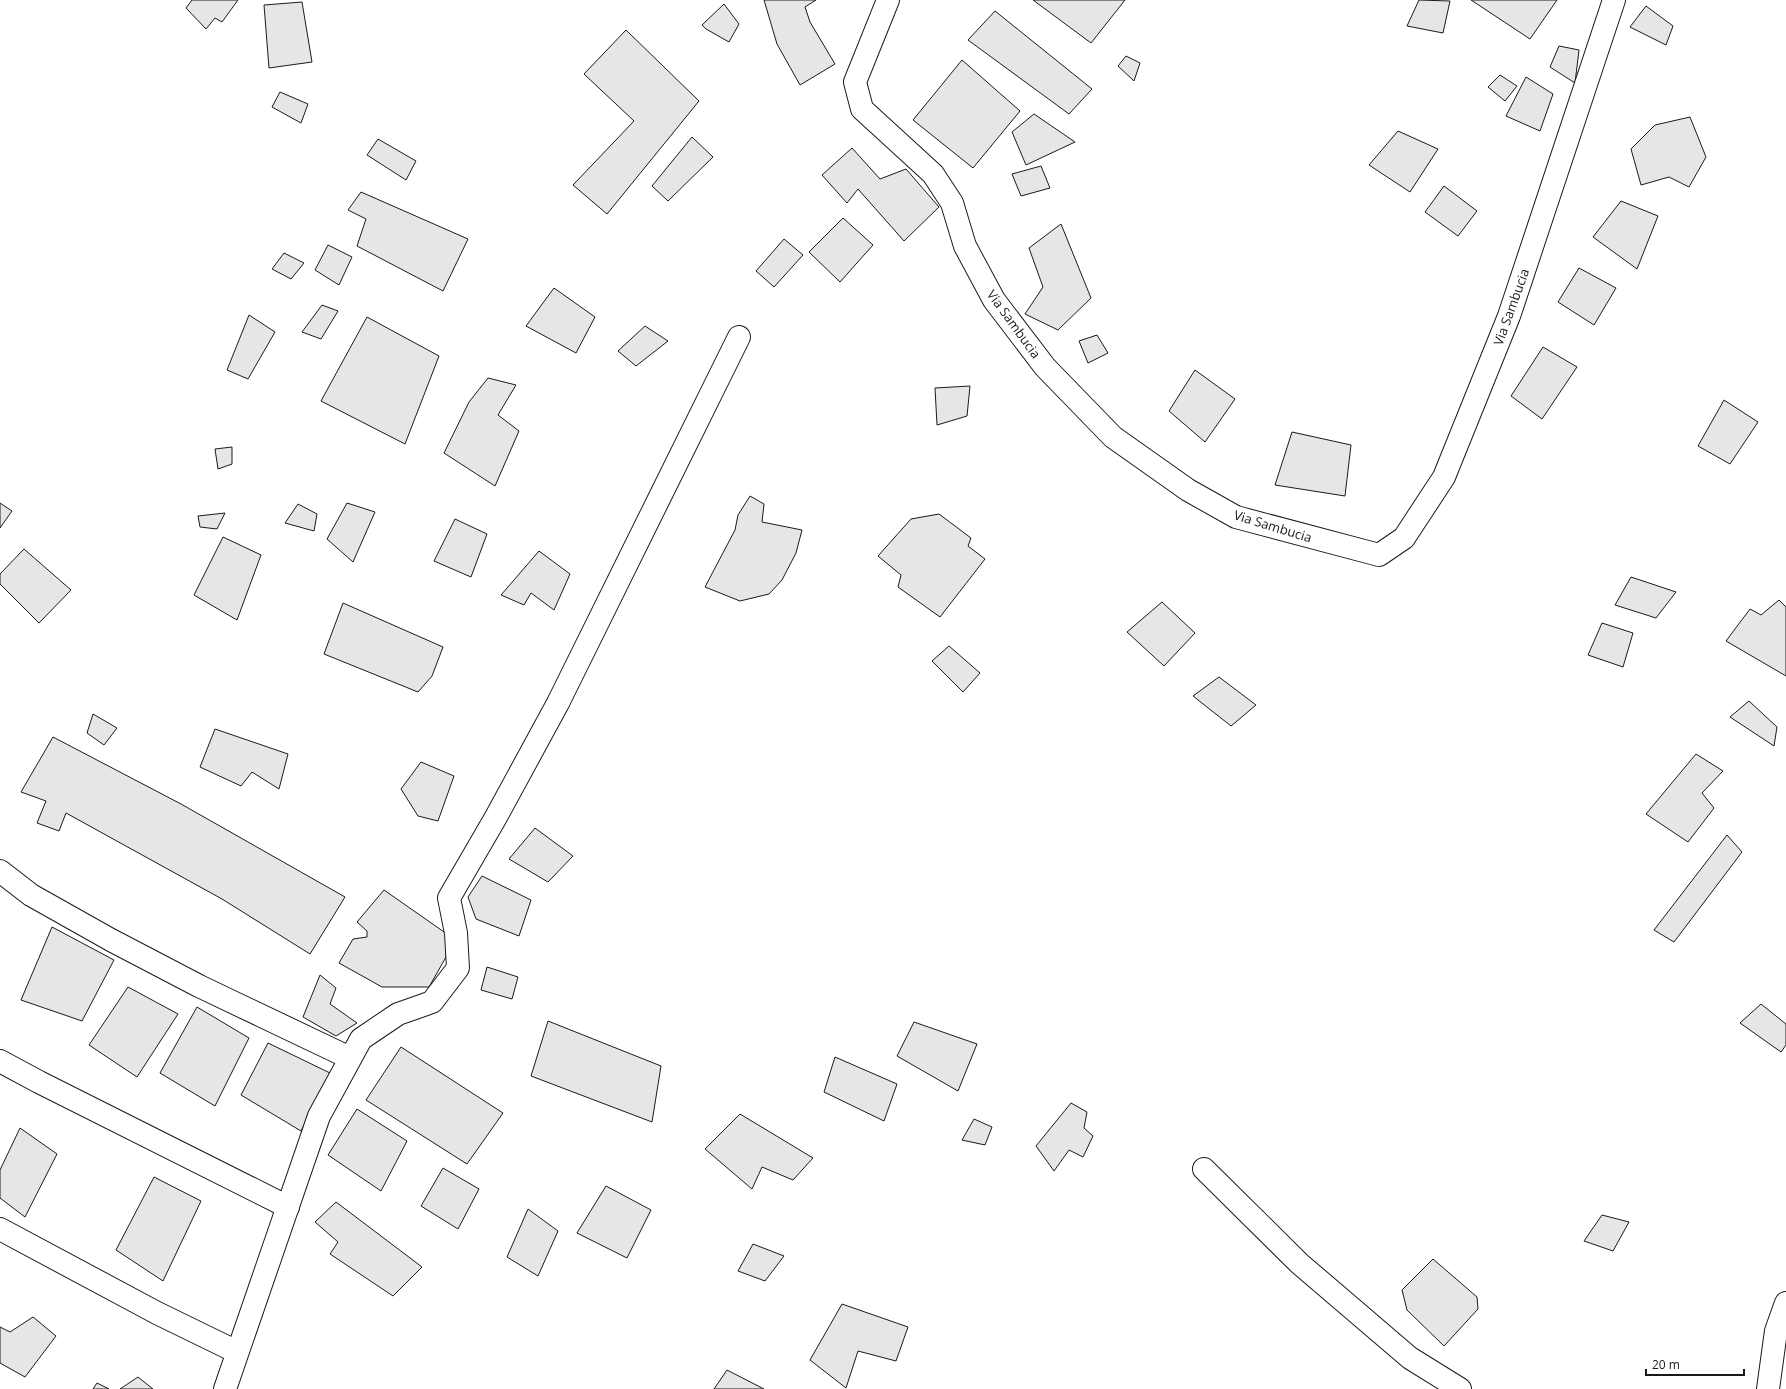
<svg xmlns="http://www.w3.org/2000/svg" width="1786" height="1389" viewBox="0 0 1786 1389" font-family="'Open Sans',sans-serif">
  <rect width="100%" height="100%" fill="#fff"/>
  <g fill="#e6e6e6" stroke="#1a1a1a">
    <path d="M192,0H238L222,22L215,18L206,29L186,8Z"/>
    <path d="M764,0H816L805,7L810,22L835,64L800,85L777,44Z"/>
    <path d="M1033,0H1125L1091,43Z"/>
    <path d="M1419,0L1450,1L1443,33L1407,26Z"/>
    <path d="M1471,0H1557L1530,39Z"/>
    <path d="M302,2L312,62L269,68L264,5Z"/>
    <path d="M724,4L739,24L729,42L706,29L702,25Z"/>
    <path d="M1646,6L1673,26L1666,45L1630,27Z"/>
    <path d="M995,11L1092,89L1069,114L968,40Z"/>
    <path d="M626,30L699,101L607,214L573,185L634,121L584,74Z"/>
    <path d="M1559,46L1579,50L1575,83L1550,67Z"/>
    <path d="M1126,56L1140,63L1134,81L1118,66Z"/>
    <path d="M962,60L1020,111L973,168L913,120Z"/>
    <path d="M1500,75L1517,86L1505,101L1488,87Z"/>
    <path d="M1526,77L1553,94L1540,131L1506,116Z"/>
    <path d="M280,92L308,104L301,123L272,107Z"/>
    <path d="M1034,114L1075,142L1026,165L1012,132Z"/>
    <path d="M1690,117L1706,157L1689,187L1669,177L1641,185L1631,149L1655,125Z"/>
    <path d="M1398,131L1438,149L1410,192L1369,165Z"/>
    <path d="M692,137L713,157L668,201L652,186Z"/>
    <path d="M378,139L416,161L406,180L367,155Z"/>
    <path d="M852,148L880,179L906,169L939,207L904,241L858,189L847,203L822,175Z"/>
    <path d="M1041,166L1050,188L1021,196L1012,174Z"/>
    <path d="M1444,186L1477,211L1458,236L1425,212Z"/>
    <path d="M361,192L468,239L443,291L357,246L366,219L348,210Z"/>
    <path d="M1621,201L1658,216L1637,269L1593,237Z"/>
    <path d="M843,218L873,245L840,282L809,252Z"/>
    <path d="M1061,224L1091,298L1058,330L1025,314L1043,287L1029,248Z"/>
    <path d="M784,239L803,255L774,287L756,271Z"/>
    <path d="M328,245L352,257L339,285L315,270Z"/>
    <path d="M284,253L304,263L291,279L272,269Z"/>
    <path d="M1579,268L1616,288L1594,325L1558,302Z"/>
    <path d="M554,288L595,317L576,353L526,326Z"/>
    <path d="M322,305L338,311L321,339L302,332Z"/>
    <path d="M249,315L275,332L248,379L227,370Z"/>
    <path d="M367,317L439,356L405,444L321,401Z"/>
    <path d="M645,326L668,341L636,366L618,351Z"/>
    <path d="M1097,335L1108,353L1088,363L1079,341Z"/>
    <path d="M1543,347L1577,367L1542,419L1511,396Z"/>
    <path d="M1195,370L1235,399L1205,442L1169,411Z"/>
    <path d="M488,378L516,385L498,415L519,431L495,486L444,453L469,402Z"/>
    <path d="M970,386L967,416L937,425L935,388Z"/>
    <path d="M1724,400L1758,422L1730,464L1698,446Z"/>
    <path d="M1292,432L1351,445L1345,496L1275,485Z"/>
    <path d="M232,447V464L218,469L215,449Z"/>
    <path d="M750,496L764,504L762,522L802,530L796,553L782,580L769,594L740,601L705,587L735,530L738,515Z"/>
    <path d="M0,503L12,511L0,528Z"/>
    <path d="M347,503L375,512L353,562L327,539Z"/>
    <path d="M298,504L317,514L314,531L285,523Z"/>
    <path d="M225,513L217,529L200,527L198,516Z"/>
    <path d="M939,514L971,538L968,546L985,559L940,617L898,587L901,575L878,556L911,519Z"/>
    <path d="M455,519L487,534L471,577L434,561Z"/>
    <path d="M223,537L261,555L237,620L194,595Z"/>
    <path d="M24,549L71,590L39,623L0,584V574Z"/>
    <path d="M539,551L570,574L554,610L531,593L524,605L501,595Z"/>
    <path d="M1631,577L1676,592L1656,618L1615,605Z"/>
    <path d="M1779,600L1786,607V676L1726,641L1750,609L1761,615Z"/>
    <path d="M1162,602L1195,633L1164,666L1127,632Z"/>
    <path d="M343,603L443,647L432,676L418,692L324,654Z"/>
    <path d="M1602,623L1633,633L1623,667L1588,655Z"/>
    <path d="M949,646L980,673L963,692L932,661Z"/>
    <path d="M1219,677L1256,705L1231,726L1193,696Z"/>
    <path d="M1749,701L1777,727L1774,746L1730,717Z"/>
    <path d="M93,714L117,728L104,745L87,733Z"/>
    <path d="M215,729L288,754L279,789L252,772L241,786L200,767Z"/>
    <path d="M53,737L181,804L345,897L310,954L222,899L66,813L59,831L37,823L46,801L21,792Z"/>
    <path d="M1696,754L1723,771L1702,793L1714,808L1688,842L1646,814Z"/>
    <path d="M421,762L454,776L438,821L418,816L401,789Z"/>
    <path d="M535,828L573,856L548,882L509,859Z"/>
    <path d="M1727,835L1742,852L1674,942L1654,930Z"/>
    <path d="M482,876L531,900L519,936L476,919L468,897Z"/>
    <path d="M384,890L447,934L446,957L429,987H382L339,963L353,939L367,937V931L357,922Z"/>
    <path d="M52,927L114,960L82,1021L21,1000Z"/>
    <path d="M487,967L518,977L512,999L481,990Z"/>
    <path d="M320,975L336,988L330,1004L357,1023L336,1036L303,1017Z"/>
    <path d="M128,987L178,1014L137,1077L89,1045Z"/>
    <path d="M1761,1004L1786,1024V1045L1781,1052L1740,1023Z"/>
    <path d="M197,1007L249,1038L215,1106L160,1073Z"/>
    <path d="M548,1021L661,1066L652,1122L531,1076Z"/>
    <path d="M914,1022L977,1044L958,1091L897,1056Z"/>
    <path d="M268,1043L330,1073L301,1131L241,1095Z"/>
    <path d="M401,1047L503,1113L467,1164L366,1100Z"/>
    <path d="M835,1057L897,1084L884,1121L824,1092Z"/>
    <path d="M1071,1103L1087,1112L1084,1128L1093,1136L1083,1157L1069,1150L1054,1171L1036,1146Z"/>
    <path d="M357,1109L407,1141L381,1191L328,1155Z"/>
    <path d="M740,1114L813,1158L793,1180L762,1167L752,1189L705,1149Z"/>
    <path d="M974,1119L992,1127L985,1145L962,1140Z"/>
    <path d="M20,1128L57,1154L25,1217L0,1198V1170Z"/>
    <path d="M443,1168L479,1189L458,1229L421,1206Z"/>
    <path d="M154,1177L201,1201L163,1281L116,1250Z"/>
    <path d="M606,1186L651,1210L627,1258L577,1233Z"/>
    <path d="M336,1202L422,1267L393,1296L330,1254L338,1242L315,1222Z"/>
    <path d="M528,1209L558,1231L538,1276L507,1257Z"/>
    <path d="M1602,1215L1629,1222L1613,1251L1584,1241Z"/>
    <path d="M753,1244L784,1256L765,1281L738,1271Z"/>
    <path d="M1433,1259L1477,1297L1478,1309L1444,1346L1407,1310L1402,1290Z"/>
    <path d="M842,1304L908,1327L896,1361L858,1351L846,1388L810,1360Z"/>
    <path d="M33,1317L56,1336L25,1377L0,1363V1327L10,1332Z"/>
    <path d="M727,1370L764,1389H714Z"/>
    <path d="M138,1377L153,1389H120Z"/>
    <path d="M97,1383L109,1389H93Z"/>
  </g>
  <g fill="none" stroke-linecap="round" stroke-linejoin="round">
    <g stroke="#1a1a1a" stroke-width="24">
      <g id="minor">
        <path d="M888,0L855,82L862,109L933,174L952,203L965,246L994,300L1045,367L1113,437L1188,490L1236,517L1379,555L1404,538L1444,477L1509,316L1614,0"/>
        <path d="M0,871L31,895L111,940L199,986L350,1058"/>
        <path d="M0,1061L39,1082L288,1207"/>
        <path d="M1204,1169L1300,1264L1410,1358L1460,1389"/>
        <path d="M0,1229L157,1313L237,1352"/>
        <path d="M225,1389L319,1116L361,1039L398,1014L432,1002L458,968L456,933L449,898L496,817L558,703L739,337"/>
        <path d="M1768,1389L1776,1331L1786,1303"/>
      </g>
    </g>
    <use href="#minor" stroke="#fff" stroke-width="22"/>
  </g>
  <g text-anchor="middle" stroke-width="3" stroke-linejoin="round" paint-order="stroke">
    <g font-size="13" fill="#1a1a1a" stroke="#fff">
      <text transform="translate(1511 307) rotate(-70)" y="5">Via Sambucia</text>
      <text transform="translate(1014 324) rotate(54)" y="5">Via Sambucia</text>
      <text transform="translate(1273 526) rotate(17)" y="5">Via Sambucia</text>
    </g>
  </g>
  <path d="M1646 1369v6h98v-6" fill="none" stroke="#1a1a1a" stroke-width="2"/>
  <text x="1652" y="1369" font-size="12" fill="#1a1a1a" stroke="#ffffff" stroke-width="3" paint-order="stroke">20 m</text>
</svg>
